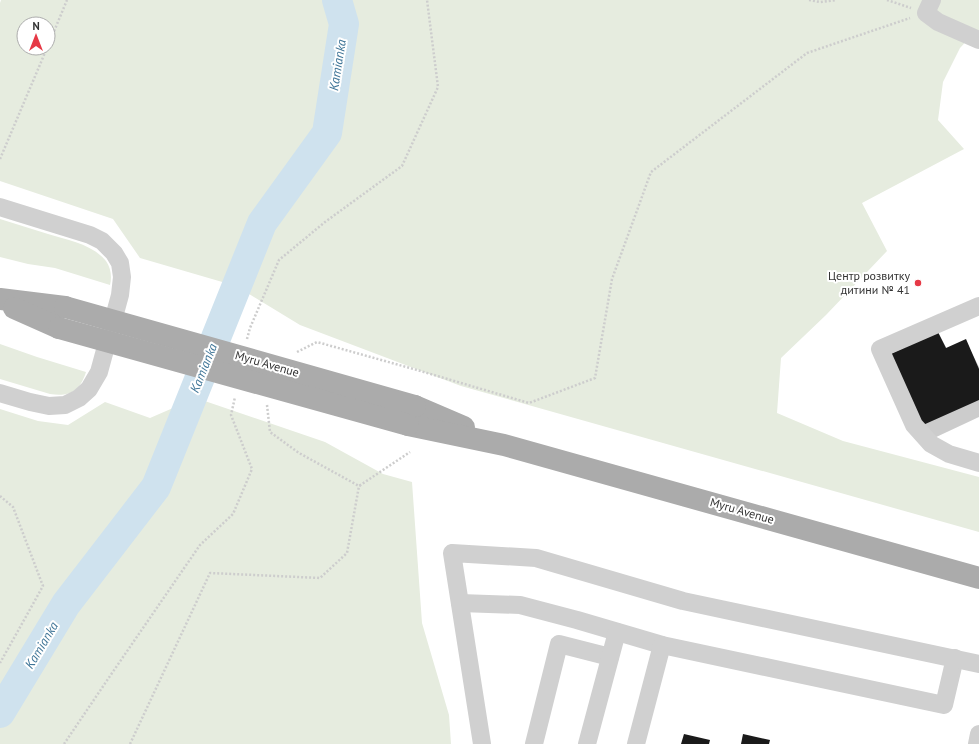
<svg xmlns="http://www.w3.org/2000/svg" width="979" height="744" viewBox="0 0 979 744" font-family="'PT Sans',sans-serif">
  <rect width="100%" height="100%" fill="#fff"/>
  <g fill="#e6ecdf" fill-rule="evenodd">
    <path d="M1,0H979V36L973,34L960,48L943,82L938,120L964,149L862,203L887,251L826,315L781,358L777,413L843,441L979,477V532L461,386L300,325L236,286L140,258L113,219L0,181V3ZM24,24H48V48H24Z"/>
    <path d="M0,219C16,224 32,229 48,234C68,240 92,244 106,261C111,268 112,277 110,285L55,268L28,264L0,257Z"/>
    <path d="M0,344L37,357L86,372C80,391 70,397 50,394L0,379Z"/>
    <path d="M196,398L325,442L383,474L412,482L422,623L449,715L451,744H0V409L38,421L68,425L105,402L150,418Z"/>
  </g>
  <path fill="#0003" d="M938,333L947,349L965,341L973,355L979,367V417L932,439L924,425Z"/>
  <g fill="none" stroke-linecap="round" stroke-linejoin="round">
    <path stroke="#cfe2ee" stroke-width="30" d="M0,713L66,604L156,487L262,223L327,133L344,24L337,0"/>
  </g>
  <g fill="#1a1a1a">
    <path d="M938,332L946,348L966,339L979,369V400L923,425L890,354Z"/>
    <path d="M684,734L710,740L709,744H681Z"/>
    <path d="M743,734L770,740L769,744H741Z"/>
  </g>
  <g fill="none" stroke-linecap="round" stroke-linejoin="round">
    <g stroke="#cdcdcd" stroke-width="2.5" stroke-dasharray="2 2" stroke-linecap="butt">
      <path d="M809,0L820,2L836,0"/>
      <path d="M887,0L911,8"/>
      <path d="M48,46L67,0"/>
      <path d="M0,159L47,48"/>
      <path d="M247,339L250,328L279,260L325,222L402,166L438,87L427,0"/>
      <path d="M297,352L317,342L417,370L529,403L595,378L612,279L651,172L807,53L910,18"/>
      <path d="M267,405L270,432L299,453L359,486L410,452"/>
      <path d="M0,496L13,507L43,586L0,663"/>
      <path d="M64,744L110,676L200,545L233,514L252,469L231,415L235,397"/>
      <path d="M130,744L210,573L320,578L347,553L359,486L361,485"/>
    </g>
    <g stroke="#d0d0d0" stroke-width="18">
      <path d="M932,0L926,13L938,22L979,40"/>
      <path d="M0,207L90,235L102,241L114,253L120,263L122,277L120,295L99,372L89,389L79,398L65,405L49,406L30,402L0,393"/>
      <path d="M979,306L880,349L914,425L931,444L949,454L979,463"/>
      <path d="M460,603L520,605L577,620L662,645L944,705L955,658"/>
      <path d="M482,744L452,553L536,558L683,601L979,664"/>
      <path d="M534,744L559,644L610,657"/>
      <path d="M587,744L617,632"/>
      <path d="M636,744L662,645"/>
      <path d="M977,744L979,734"/>
    </g>
    <g stroke="#ababab" stroke-width="22">
      <path d="M0,299L65,307"/>
      <path d="M14,308L59,328"/>
      <path d="M415,406L464,427"/>
      <path d="M408,425L504,445L979,578"/>
    </g>
    <g stroke="#ababab" stroke-width="22">
      <path d="M65,307L415,406"/>
      <path d="M59,328L408,425"/>
    </g>
  </g>
  <circle fill="#e63946" stroke="#fff" stroke-width="1.5" cx="918" cy="283" r="4"/>
  <g text-anchor="middle" stroke-width="4" stroke-linejoin="round" paint-order="stroke">
    <g font-size="12" fill="#333" stroke="#fff" text-anchor="end">
      <text x="910" y="280">Центр розвитку<tspan x="910" dy="14">дитини № 41</tspan></text>
    </g>
    <g font-size="12" fill="#333" stroke="#fff">
      <text transform="translate(267 364) rotate(16)" y="4">Myru Avenue</text>
      <text transform="translate(742 511) rotate(16)" y="4">Myru Avenue</text>
    </g>
    <g font-size="13" font-style="italic" fill="#3f7597" stroke="#fff">
      <text transform="translate(337 65) rotate(-81)" y="5">Kamianka</text>
      <text transform="translate(203 368) rotate(-68)" y="5">Kamianka</text>
      <text transform="translate(41 645) rotate(-59)" y="5">Kamianka</text>
    </g>
  </g>
  <g transform="translate(36 36)"><circle r="19" fill="#ffffff" stroke="#adadad"/>
  <path d="M0-3L7 15L0 10L-7 15Z" fill="#e63946"/>
  <text y="-6" font-size="11" font-weight="bold" text-anchor="middle" fill="#333333">N</text>
  </g>
</svg>
